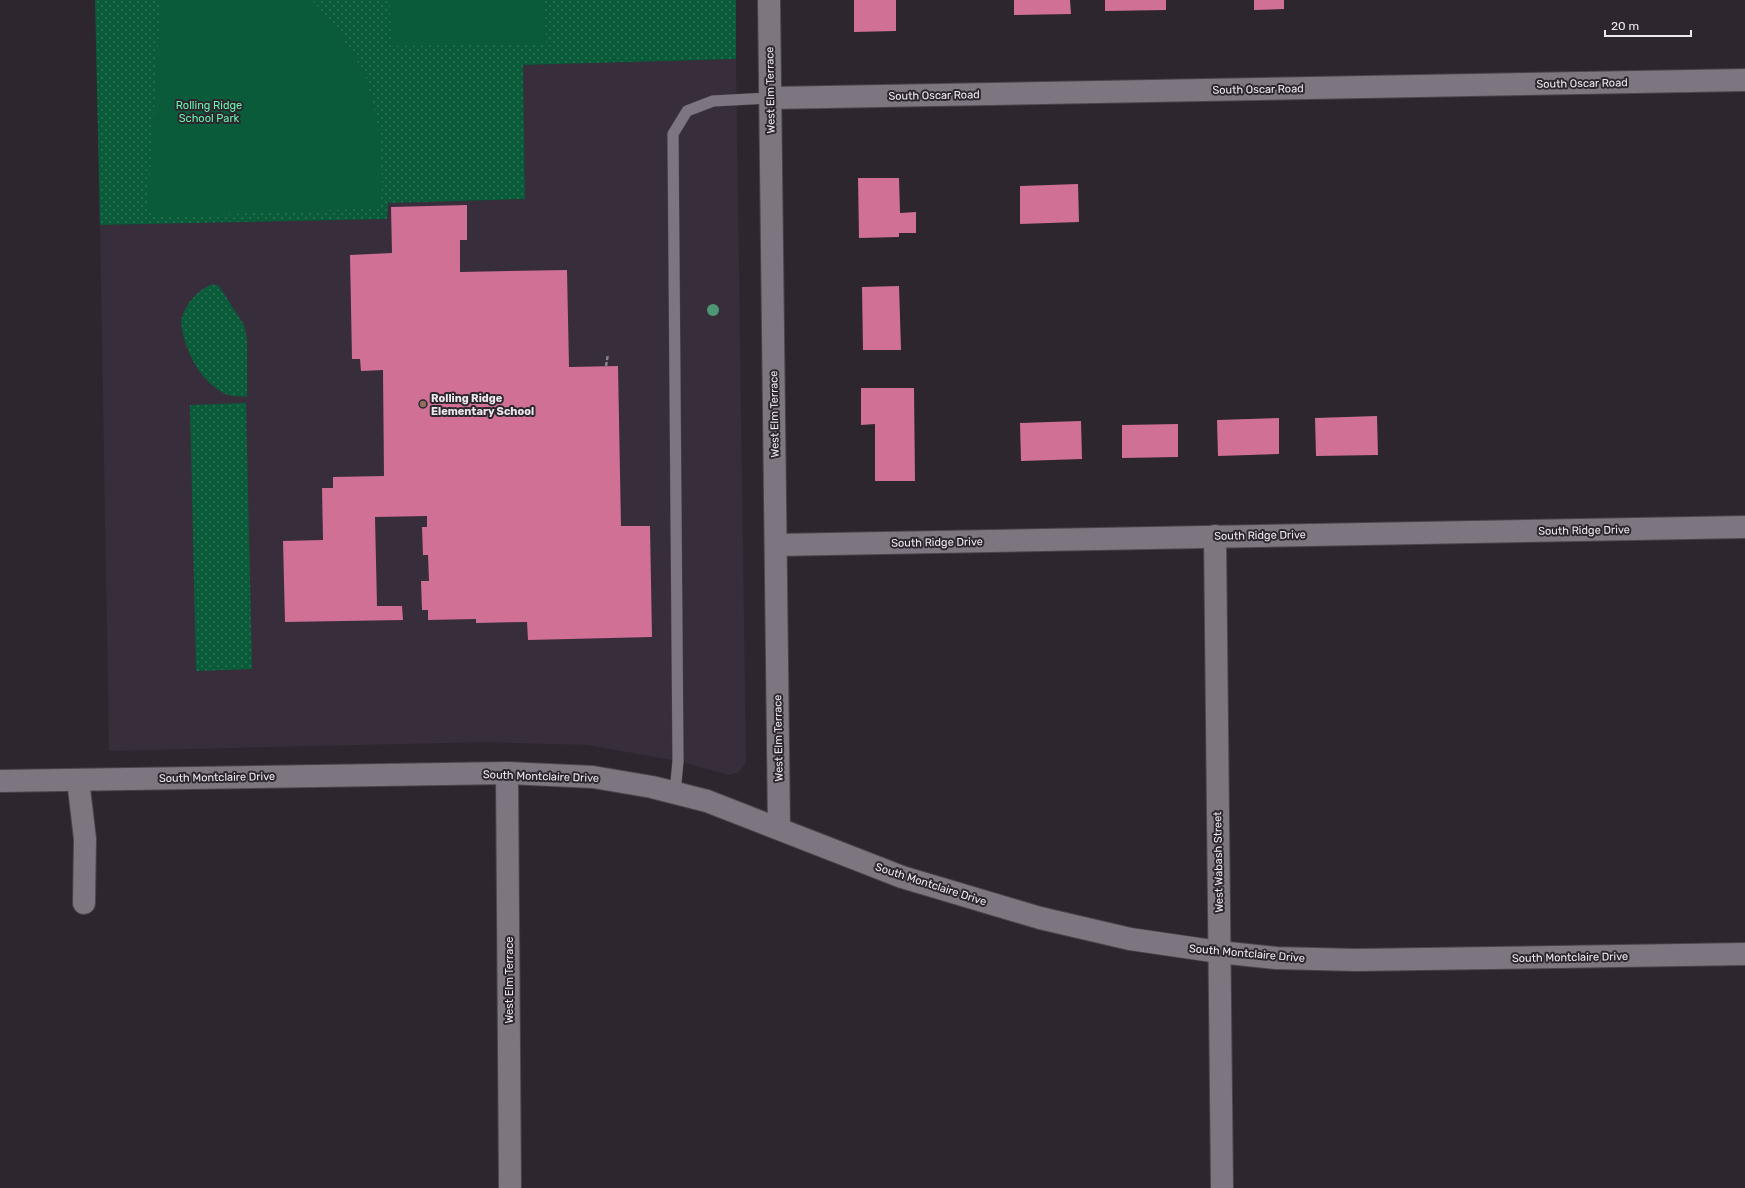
<svg xmlns="http://www.w3.org/2000/svg" width="1745" height="1188" viewBox="0 0 1745 1188" font-family="Rubik,sans-serif">
  <defs>
    <pattern id="park-dots" width="8" height="8" patternUnits="userSpaceOnUse"><rect width="8" height="8" fill="#0a5b39"/><path d="M2 2h.1M6 6h.1" fill="none" stroke="#2e7356" stroke-width="1.8" stroke-linecap="round"/></pattern>
  </defs>
  <rect width="100%" height="100%" fill="#2d262f"/>
  <path fill="#382d3b" d="M736,59L746,762L739,772L729,775L678,761L587,745L487,742L109,751L100,225L387,219V203L525,199L523,65Z"/>
  <g fill="url(#park-dots)">
    <path d="M95,0H736V59L523,65L525,199L388,203L387,219L100,225Z"/>
    <path d="M213,284L219,286L244,325L247,339V397C241,396 234,397 228,395C204,385 189,359 183,334C183,330 181,325 181,322C184,305 198,289 213,284Z"/>
    <path d="M246,403L252,669L196,671L190,405Z"/>
  </g>
  <g fill="#0a5b39">
    <path d="M161,0H312L335,26L365,74L378,125L382,181L381,208L156,217L148,207Z"/>
    <path d="M390,0H545L546,44L391,46Z"/>
  </g>
  <g fill="#d07094">
    <path d="M854,0H896V31L854,32Z"/>
    <path d="M1014,0H1070L1071,14L1014,15Z"/>
    <path d="M1105,0H1166V10L1105,11Z"/>
    <path d="M1254,0H1284V9L1254,10Z"/>
    <path d="M858,178H899L900,213L916,212V233H899V237L859,238Z"/>
    <path d="M1078,184L1079,222L1020,224V186Z"/>
    <path d="M467,205V240H460V272L567,270L569,367L618,366L621,526H650L652,637L528,640L527,622L476,623V619L428,620V610H422L421,581H429L428,555H423L422,527H427V516L375,517L377,606H402L403,620L285,622L283,541L323,540L322,488H333V477L384,476L383,370L361,371L360,359H352L350,255L392,253L391,207Z"/>
    <path d="M899,286L901,350H863L862,287Z"/>
    <path d="M861,388H914L915,481H875V424L861,425Z"/>
    <path d="M1377,416L1378,455L1316,456L1315,418Z"/>
    <path d="M1279,418V454L1218,456L1217,420Z"/>
    <path d="M1081,421L1082,459L1021,461L1020,423Z"/>
    <path d="M1178,424V457L1122,458V425Z"/>
  </g>
  <g fill="none" stroke-linecap="round" stroke-linejoin="round">
    <g stroke="#4a434b" stroke-width="12">
      <path id="lane" d="M675,793L678,761L673,134L687,111L713,101L771,98"/>
    </g>
    <g stroke="#4a434b" stroke-width="24">
      <g id="street">
        <path d="M769,0L779,828"/>
        <path d="M771,98L1745,80"/>
        <path d="M1215,536L1222,1188"/>
        <path d="M776,545L1745,527"/>
        <path d="M507,773L510,1188"/>
        <path d="M78,780L85,839L84,903"/>
        <path d="M0,781L507,773L593,777L652,787L707,801L902,877L1040,918L1130,939L1219,952L1276,958L1356,960L1745,954"/>
      </g>
    </g>
    <path stroke="#89838a" stroke-width="2.5" stroke-dasharray="4 2" stroke-linecap="butt" d="M606,366L608,354"/>
    <use href="#lane" stroke="#7d757f" stroke-width="11"/>
    <use href="#street" stroke="#7d757f" stroke-width="22"/>
  </g>
  <circle fill="#4e9774" cx="713" cy="310" r="6"/>
  <circle fill="#8d6e63" stroke="#2d262f" stroke-width="1.5" cx="423" cy="404" r="4"/>
  <g text-anchor="middle" stroke-width="4" stroke-linejoin="round" paint-order="stroke">
    <g font-size="11" fill="#ede8ee" stroke="#2d262f">
      <text transform="translate(1582 83) rotate(-1)" y="4">South Oscar Road</text>
      <text transform="translate(1258 89) rotate(-1)" y="4">South Oscar Road</text>
      <text transform="translate(770 90) rotate(-91)" y="4">West Elm Terrace</text>
      <text transform="translate(934 95) rotate(-1)" y="4">South Oscar Road</text>
      <text transform="translate(774 414) rotate(-91)" y="4">West Elm Terrace</text>
      <text transform="translate(1584 530) rotate(-1)" y="4">South Ridge Drive</text>
      <text transform="translate(1260 535) rotate(-1)" y="4">South Ridge Drive</text>
      <text transform="translate(937 542) rotate(-1)" y="4">South Ridge Drive</text>
      <text transform="translate(778 738) rotate(-91)" y="4">West Elm Terrace</text>
      <text transform="translate(541 776) rotate(2)" y="4">South Montclaire Drive</text>
      <text transform="translate(217 777) rotate(-1)" y="4">South Montclaire Drive</text>
      <text transform="translate(1218 862) rotate(-91)" y="4">West Wabash Street</text>
      <text transform="translate(931 884) rotate(18)" y="4">South Montclaire Drive</text>
      <text transform="translate(1247 953) rotate(5)" y="4">South Montclaire Drive</text>
      <text transform="translate(1570 957) rotate(-1)" y="4">South Montclaire Drive</text>
      <text transform="translate(509 980) rotate(-90)" y="4">West Elm Terrace</text>
    </g>
    <g font-size="11" fill="#69f3ad" stroke="#2d262f">
      <text x="209" y="109">Rolling Ridge<tspan x="209" dy="13">School Park</tspan></text>
    </g>
    <g font-size="11" font-weight="bold" fill="#ede8ee" stroke="#2d262f" text-anchor="start">
      <text x="431" y="402">Rolling Ridge<tspan x="431" dy="13">Elementary School</tspan></text>
    </g>
  </g>
  <path d="M1605 30v6h86v-6" fill="none" stroke="#ede8ee" stroke-width="2"/>
  <text x="1611" y="30" font-size="12" fill="#ede8ee" stroke="#2d262f" stroke-width="3" paint-order="stroke">20 m</text>
</svg>
